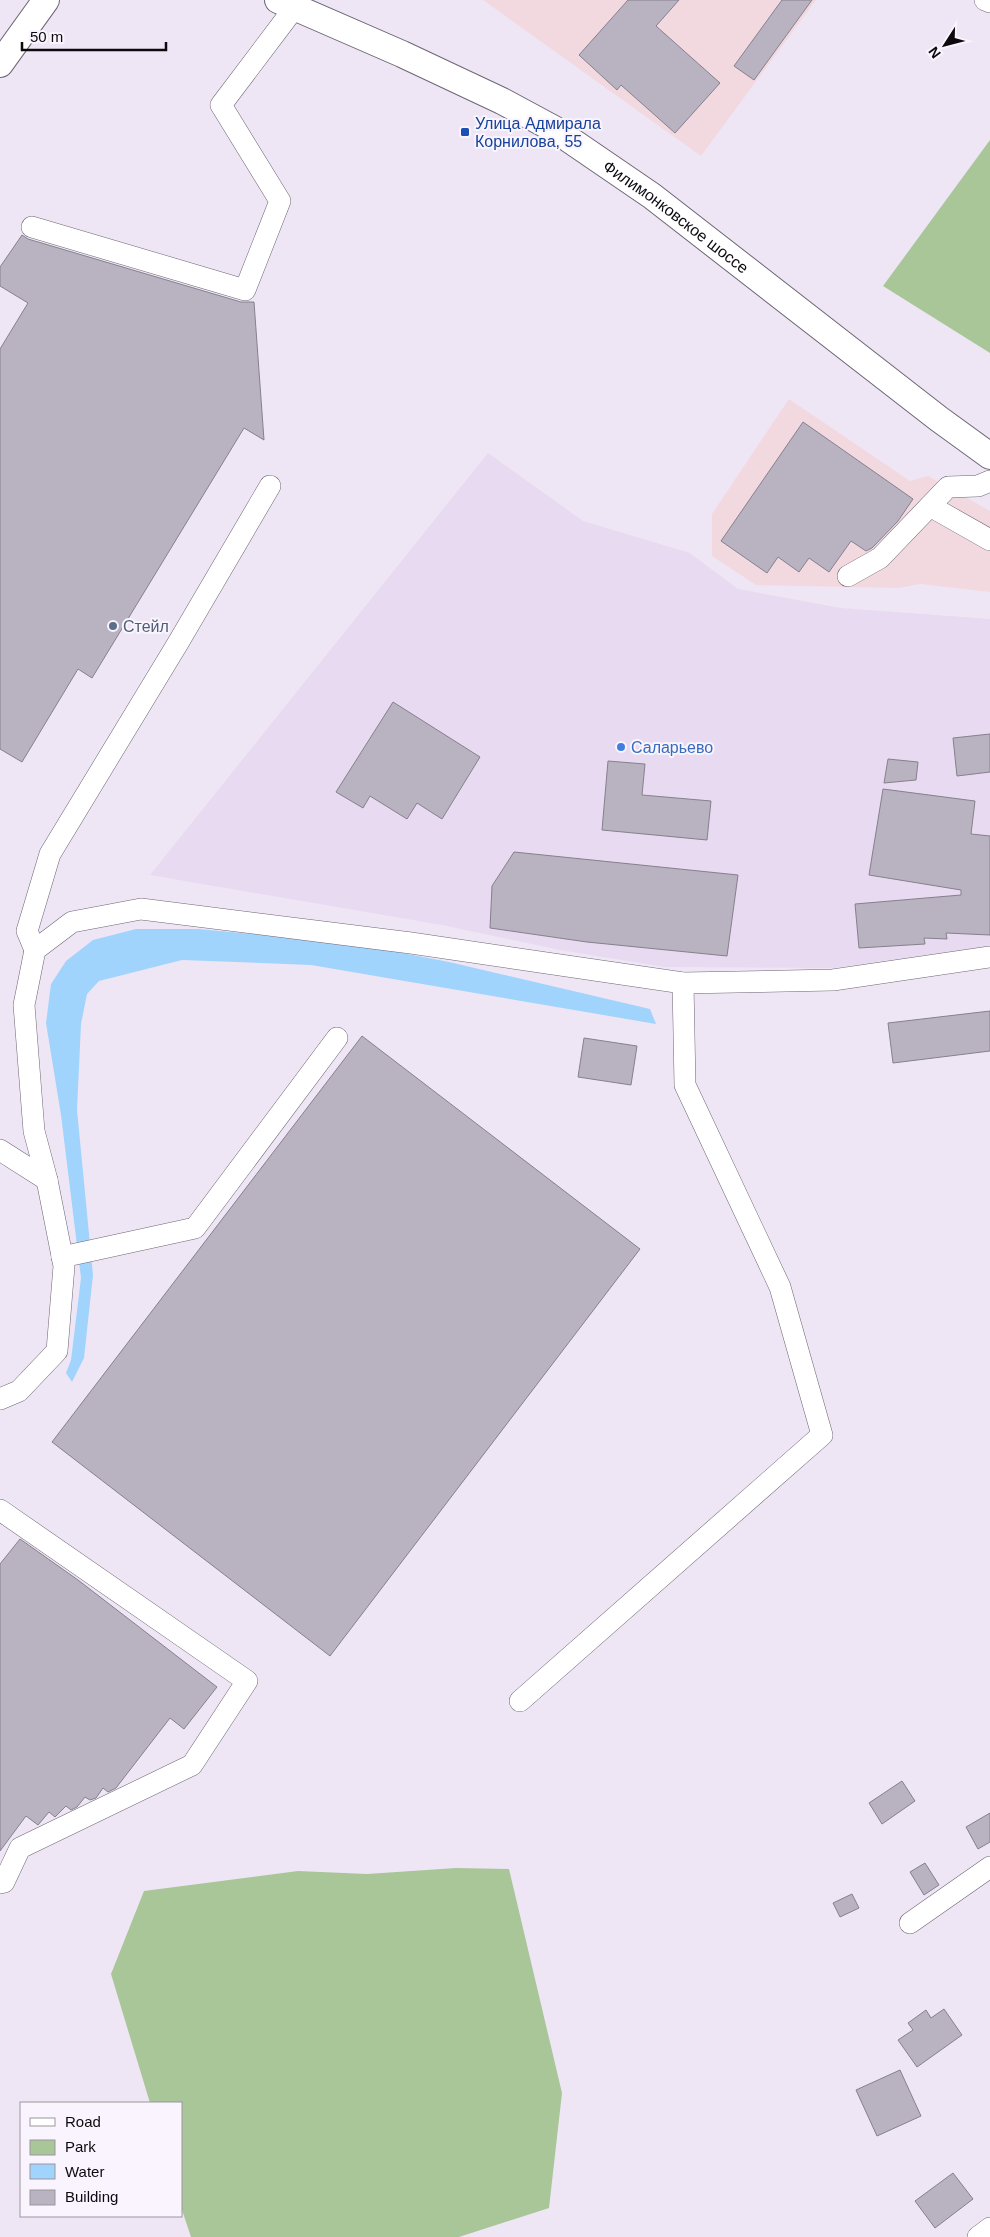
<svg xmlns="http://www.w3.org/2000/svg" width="990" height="2237" viewBox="0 0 990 2237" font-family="Arial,sans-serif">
  <rect width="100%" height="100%" fill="#efe6f5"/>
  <path fill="#e7daf1" d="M488,453L583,521L690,553L738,589L841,608L990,619V946L833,968L665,967L560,950L442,925L150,875Z"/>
  <g fill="#f2d8df">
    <path d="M483,0H816L701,156Z"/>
    <path d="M789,399L910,481L928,476L990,511V592L920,584L899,588L756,585L712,556V514Z"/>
  </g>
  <g fill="#a8c698">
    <path d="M990,140V353L883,286Z"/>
    <path d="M456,1868L509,1869L562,2093L549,2208L459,2237H191L181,2207V2103H150L111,1974L144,1891L298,1871L367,1874Z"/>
  </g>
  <path fill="#a0d4fc" d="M136,929H198L351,943L449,962L650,1009L656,1024L311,965L182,960L99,981L87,994L81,1024L77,1110L93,1275L84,1358L72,1382L66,1373L71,1360L81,1278L61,1115L46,1023L51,984L66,961L93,940Z"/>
  <g fill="#b9b2c1" stroke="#86808e">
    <path d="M628,0H679L656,26L720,83L675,133L621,85L617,90L579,55Z"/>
    <path d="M782,0H812L754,80L734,66Z"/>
    <path d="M22,235L28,239L241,302H254L264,440L244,428L92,678L78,669L22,762L0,749V349L28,303L0,286V267Z"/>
    <path d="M803,422L913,499L898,521L872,548L866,551L851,541L829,572L809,558L799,572L778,557L767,573L721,541Z"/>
    <path d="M393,702L480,757L442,819L417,803L407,819L370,796L363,808L336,792Z"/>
    <path d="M990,734V772L957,776L953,738Z"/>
    <path d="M888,759L918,762L916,780L884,783Z"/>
    <path d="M608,761L645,764L642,795L711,801L707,840L602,830Z"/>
    <path d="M883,789L975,801L971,834L990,836V935L946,933L947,939L924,938L925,944L859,948L855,904L961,895V890L869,875Z"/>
    <path d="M514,852L738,875L727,956L587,942L490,928L492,886Z"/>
    <path d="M990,1011V1051L893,1063L888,1023Z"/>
    <path d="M362,1036L640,1249L330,1656L52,1442Z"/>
    <path d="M584,1038L637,1046L631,1085L578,1077Z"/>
    <path d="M20,1539L78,1580L217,1687L184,1729L170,1718L116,1788L108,1792L103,1788L96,1798L90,1800L85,1797L77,1807L71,1810L66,1806L55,1817L49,1812L38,1825L26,1816L0,1851V1564Z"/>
    <path d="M902,1781L915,1801L882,1824L869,1803Z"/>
    <path d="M990,1813V1842L978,1849L966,1827Z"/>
    <path d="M925,1863L939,1885L924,1895L910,1872Z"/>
    <path d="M852,1894L859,1908L840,1917L833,1903Z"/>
    <path d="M944,2009L962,2035L917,2067L898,2040L913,2030L908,2023L926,2010L931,2018Z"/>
    <path d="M900,2070L921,2116L877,2136L856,2090Z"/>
    <path d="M953,2173L973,2199L935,2228L915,2201Z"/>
  </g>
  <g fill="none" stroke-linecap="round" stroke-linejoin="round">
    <g stroke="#6e6674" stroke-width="22">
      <g id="minor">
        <path d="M985,0L990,2"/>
        <path d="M32,227L245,290L280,201L221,105L295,7"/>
        <path d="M930,506L990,540"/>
        <path d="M848,576L880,558L948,487L978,486L990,481"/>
        <path d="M35,950L27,931L50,854L178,643L270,486"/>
        <path d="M0,1150L47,1180"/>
        <path d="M62,1257L195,1228L337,1038"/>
        <path d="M0,1399L19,1391L57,1351L64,1266L47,1180L34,1131L24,1005L35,950L72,922L141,909L411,943L683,983L833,980L990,957"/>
        <path d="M0,1510L247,1681L192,1765L20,1848L4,1882L0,1883"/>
        <path d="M520,1701L822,1435L780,1287L685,1085L683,983"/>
        <path d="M910,1923L990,1867"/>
        <path d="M978,2237L990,2228"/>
      </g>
    </g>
    <g stroke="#6e6674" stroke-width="28">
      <g id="major">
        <path id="s1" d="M278,0L402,54L502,101L554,129L652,196L939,419L990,456"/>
        <path d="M0,64L46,0"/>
      </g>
    </g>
    <use href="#minor" stroke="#fff" stroke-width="21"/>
    <use href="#major" stroke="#fff" stroke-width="26"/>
  </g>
  <rect fill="#1a4fb4" stroke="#faf4fe" stroke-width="2" x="460" y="127" width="10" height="10" rx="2.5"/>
  <circle fill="#5c6f8a" stroke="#faf4fe" stroke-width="2" cx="113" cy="626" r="5"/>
  <circle fill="#3f7fe0" stroke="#faf4fe" stroke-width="2" cx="621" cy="747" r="5"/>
  <g text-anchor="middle" stroke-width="4" stroke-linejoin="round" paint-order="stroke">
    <g font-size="16" fill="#164399" stroke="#faf4fe" text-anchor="start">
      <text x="475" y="129">Улица Адмирала<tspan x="475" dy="18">Корнилова, 55</tspan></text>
    </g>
    <g font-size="16" fill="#0d0a0f" stroke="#faf4fe">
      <text dy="6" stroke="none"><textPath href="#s1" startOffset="455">Филимонковское шоссе</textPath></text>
    </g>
    <g font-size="16" fill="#4e5e75" stroke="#faf4fe" text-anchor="start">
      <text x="123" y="632">Стейл</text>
    </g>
    <g font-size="16" fill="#366cbe" stroke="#faf4fe" text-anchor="start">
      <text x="631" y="753">Саларьево</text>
    </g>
  </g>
  <rect x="20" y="2102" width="162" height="115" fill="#faf4fe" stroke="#9b969e"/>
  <rect x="30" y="2118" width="25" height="8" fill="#ffffff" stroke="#9b969e"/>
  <text x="65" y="2127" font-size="15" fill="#0d0a0f">Road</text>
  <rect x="30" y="2140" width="25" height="15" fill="#a8c698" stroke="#9b969e"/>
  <text x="65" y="2152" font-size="15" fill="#0d0a0f">Park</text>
  <rect x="30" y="2164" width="25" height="15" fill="#a0d4fc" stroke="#9b969e"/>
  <text x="65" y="2177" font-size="15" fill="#0d0a0f">Water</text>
  <rect x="30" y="2190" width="25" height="15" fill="#b9b2c1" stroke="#9b969e"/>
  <text x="65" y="2202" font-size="15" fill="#0d0a0f">Building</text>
  <g transform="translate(945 45) rotate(234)" stroke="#faf4fe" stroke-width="4" paint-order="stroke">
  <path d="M0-4L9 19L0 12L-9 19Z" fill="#0d0a0f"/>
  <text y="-8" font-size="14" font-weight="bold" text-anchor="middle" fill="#0d0a0f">N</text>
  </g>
  <path d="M22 42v8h144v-8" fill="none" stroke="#0d0a0f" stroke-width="2.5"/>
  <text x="30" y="42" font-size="15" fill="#0d0a0f" stroke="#faf4fe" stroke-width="4" paint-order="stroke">50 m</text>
</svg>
